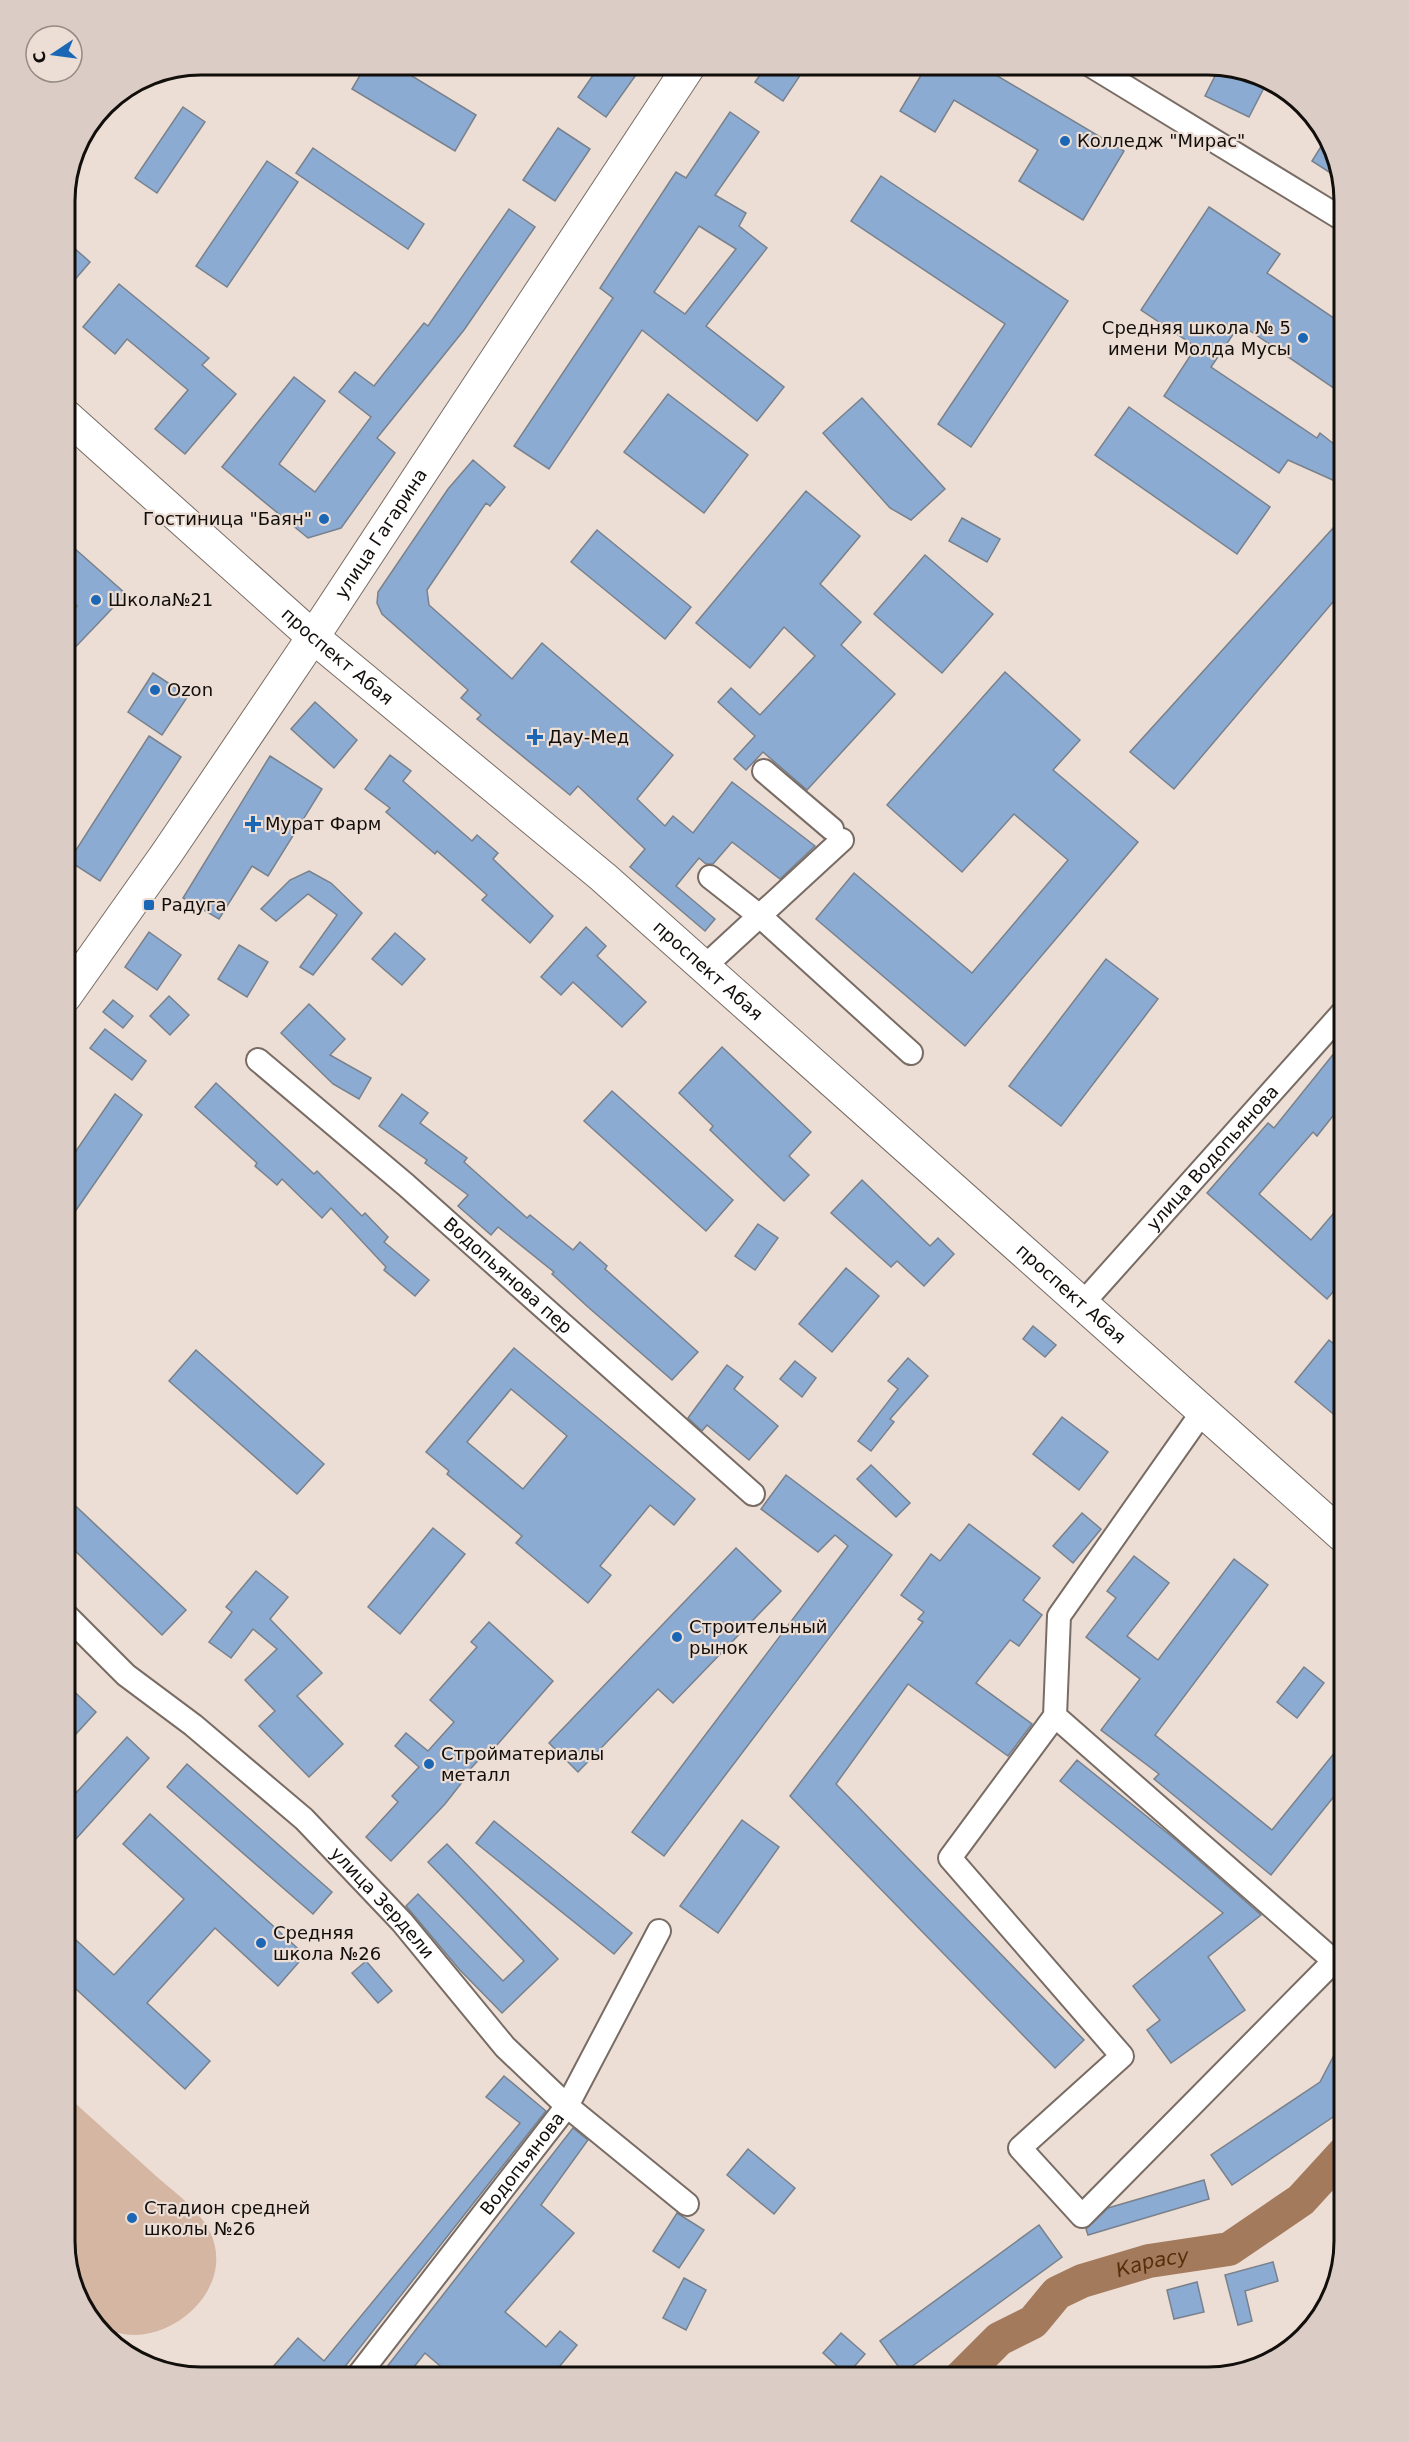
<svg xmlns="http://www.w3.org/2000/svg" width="1409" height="2442" viewBox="0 0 1409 2442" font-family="'DejaVu Sans',sans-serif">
  <rect width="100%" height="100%" fill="#ecded5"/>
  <path fill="#d4b6a3" d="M65,2094C95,2121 126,2149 156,2176C174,2192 199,2209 210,2232C245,2304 125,2380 79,2302C75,2295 74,2284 72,2276C59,2217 64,2154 65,2094Z"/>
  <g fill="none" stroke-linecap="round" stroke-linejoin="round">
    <path stroke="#a47a5d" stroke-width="34" id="s1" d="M961,2377L999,2339L1033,2322L1057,2293L1082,2281L1149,2261L1229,2249L1301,2200L1344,2153"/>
  </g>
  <g fill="#8cabd2" stroke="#78818c" stroke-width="1.5" fill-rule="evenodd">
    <path d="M366,65H394L476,115L455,151L352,89Z"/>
    <path d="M600,65H643L606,117L578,97Z"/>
    <path d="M767,65H807L783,101L755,82Z"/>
    <path d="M927,65H979L1124,151L1083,220L1019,181L1038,150L954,100L935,132L900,111Z"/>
    <path d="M1220,66L1267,82L1249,117L1205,96Z"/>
    <path d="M183,107L205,122L157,193L135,178Z"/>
    <path d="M730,112L759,132L715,195L746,213L739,226L767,248L706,326L784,387L757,421L642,330L549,469L514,446L613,298L600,288L676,172L686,178ZM699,226L736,249L685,314L654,292Z"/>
    <path d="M558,128L590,149L555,201L523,180Z"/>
    <path d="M1327,137L1331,141L1340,179L1312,161Z"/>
    <path d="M313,148L424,224L408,249L296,173Z"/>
    <path d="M267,161L298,182L227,287L196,266Z"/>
    <path d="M881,176L1068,301L971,447L938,424L1005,324L851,221Z"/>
    <path d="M1209,207L1280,254L1267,273L1344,325V395L1240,324L1211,367L1317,438L1320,433L1344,452V485L1288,460L1279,473L1164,396L1196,347L1141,310Z"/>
    <path d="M509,209L535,227L464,330L377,438L395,453L341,528L308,538L222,467L294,377L325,401L279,464L315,492L371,417L339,392L355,372L374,386L424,323L428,326Z"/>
    <path d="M65,240L90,262L65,291Z"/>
    <path d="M119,284L209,358L202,365L236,394L185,454L155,429L188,390L127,339L115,354L83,327Z"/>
    <path d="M668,394L748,455L704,513L624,452Z"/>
    <path d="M862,398L945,489L911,520L890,508L823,433Z"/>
    <path d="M1129,407L1270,507L1237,554L1095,455Z"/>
    <path d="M473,460L505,487L490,506L486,503L427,590L429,605L512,679L542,643L673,755L637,799L665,826L673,816L693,833L732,782L815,846L780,879L732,842L713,864H706L699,858L676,886L715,919L705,931L630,867L645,849L578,786L570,795L477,719L481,715L461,698L468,690L382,614L377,603L378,592L448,489Z"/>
    <path d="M806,491L860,536L820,584L861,622L841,645L895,694L807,790L763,752L746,770L734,759L755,736L718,702L731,688L760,715L815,656L784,627L750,668L696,623Z"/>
    <path d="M1344,516V589L1174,789L1130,752Z"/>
    <path d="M962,518L1000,539L987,562L949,541Z"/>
    <path d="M597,530L691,607L665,639L571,562Z"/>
    <path d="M65,540L126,594L65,658V620L77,606L65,594Z"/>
    <path d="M925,555L993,614L942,673L874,614Z"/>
    <path d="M1005,672L1080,740L1053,770L1138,842L965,1046L816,919L854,873L972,973L1068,860L1014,814L962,872L887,805Z"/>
    <path d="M153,673L188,696L162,735L128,712Z"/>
    <path d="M315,702L357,740L334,768L291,729Z"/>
    <path d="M149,736L181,757L100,881L69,861Z"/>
    <path d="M390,755L411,771L403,781L472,841L477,835L498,853L493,859L553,916L530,943L482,900L487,895L437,851L435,854L386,812L390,808L365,789Z"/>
    <path d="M270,756L322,789L268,876L252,866L219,919L183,898Z"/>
    <path d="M309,871L331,883L362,913L313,975L300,967L337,915L308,894L276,921L261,909L290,880Z"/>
    <path d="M586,927L606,946L597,956L646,1002L622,1027L573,982L561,995L541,977Z"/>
    <path d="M149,932L181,955L157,990L125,967Z"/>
    <path d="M395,933L425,959L402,985L372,959Z"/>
    <path d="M239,945L268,962L247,997L218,979Z"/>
    <path d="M1106,959L1158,999L1061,1126L1009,1086Z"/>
    <path d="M169,996L189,1015L170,1035L150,1016Z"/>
    <path d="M113,1000L133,1016L123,1028L103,1012Z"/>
    <path d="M309,1004L345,1039L330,1055L371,1078L359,1099L333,1084L281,1033Z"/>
    <path d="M105,1029L146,1061L132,1080L90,1048Z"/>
    <path d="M1344,1041V1102L1317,1136L1313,1132L1259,1194L1311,1240L1344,1201V1279L1327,1299L1207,1193L1268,1123L1274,1128Z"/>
    <path d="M722,1047L811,1132L789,1156L809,1175L784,1201L710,1130L713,1126L679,1093Z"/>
    <path d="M216,1083L314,1174L317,1171L362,1216L365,1213L388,1237L384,1242L429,1280L415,1296L384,1270L386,1267L331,1208L322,1218L282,1179L277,1185L255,1166L257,1163L195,1107Z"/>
    <path d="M612,1091L733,1200L706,1231L584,1121Z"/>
    <path d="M115,1094L142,1115L65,1226V1167Z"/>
    <path d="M402,1094L428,1113L420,1123L467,1158L464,1162L527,1218L530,1215L573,1250L580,1242L607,1266L605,1269L698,1352L672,1380L588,1307L552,1274L554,1272L498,1227L491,1235L458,1206L468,1195L425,1163L427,1160L379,1126Z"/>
    <path d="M862,1180L930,1246L938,1238L954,1254L924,1286L897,1261L891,1267L831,1213Z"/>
    <path d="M758,1224L778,1238L755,1270L735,1256Z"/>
    <path d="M846,1268L879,1296L832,1352L799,1324Z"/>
    <path d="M1033,1326L1056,1345L1045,1357L1023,1339Z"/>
    <path d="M1329,1340L1344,1352V1423L1295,1382Z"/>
    <path d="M514,1348L695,1499L674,1525L650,1505L600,1566L611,1575L588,1603L516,1543L522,1536L447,1474L449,1471L426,1452ZM511,1389L567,1436L523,1489L467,1442Z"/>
    <path d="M196,1350L324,1464L297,1494L169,1381Z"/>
    <path d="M908,1358L928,1376L890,1419L894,1422L871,1451L858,1441L898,1389L888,1381Z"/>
    <path d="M795,1361L816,1378L802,1397L780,1379Z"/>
    <path d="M727,1365L743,1377L734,1389L778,1426L749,1460L707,1425L702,1431L688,1418Z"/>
    <path d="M1062,1417L1108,1452L1079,1490L1033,1454Z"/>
    <path d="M871,1465L910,1503L896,1517L857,1479Z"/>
    <path d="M786,1475L892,1555L664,1856L632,1832L848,1546L835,1535L818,1552L761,1509Z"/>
    <path d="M65,1496L186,1610L162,1635L65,1541Z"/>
    <path d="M1082,1513L1101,1529L1073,1563L1053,1546Z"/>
    <path d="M969,1524L1040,1578L1023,1600L1042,1615L1019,1646L1010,1640L976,1683L1032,1724L1008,1756L908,1684L836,1784L1084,2040L1055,2068L790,1796L923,1622L918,1619L924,1612L901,1595L931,1554L940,1561Z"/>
    <path d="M433,1528L465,1554L400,1634L368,1607Z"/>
    <path d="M736,1548L781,1591L673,1703L658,1689L578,1772L549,1743Z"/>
    <path d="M1134,1556L1169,1583L1127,1636L1158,1660L1234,1559L1268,1585L1155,1735L1272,1830L1344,1741V1784L1271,1875L1154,1779L1159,1774L1101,1730L1140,1679L1086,1637L1116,1598L1107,1591Z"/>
    <path d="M256,1571L288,1597L270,1619L322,1673L297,1696L343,1744L309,1777L259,1726L275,1711L245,1680L277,1649L253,1629L231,1658L209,1642L232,1612L226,1607Z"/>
    <path d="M489,1622L553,1681L489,1754L486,1752L461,1779L463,1781L445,1804L391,1861L366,1837L398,1802L392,1796L419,1767L395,1746L406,1733L428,1751L454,1722L430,1700L477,1647L471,1642Z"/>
    <path d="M1304,1667L1324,1683L1297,1718L1277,1702Z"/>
    <path d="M65,1683L96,1712L65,1746Z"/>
    <path d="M127,1737L149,1758L65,1851V1805Z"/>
    <path d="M1077,1760L1176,1840L1261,1915L1208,1957L1245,2010L1171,2063L1147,2030L1160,2020L1133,1986L1223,1913L1060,1781Z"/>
    <path d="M187,1764L332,1892L313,1914L167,1787Z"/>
    <path d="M150,1814L305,1955L278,1986L215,1928L147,2003L210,2061L185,2089L65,1979V1930L114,1975L184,1899L123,1844Z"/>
    <path d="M742,1820L779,1847L718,1933L680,1906Z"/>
    <path d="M494,1821L632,1933L614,1954L476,1843Z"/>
    <path d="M447,1844L558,1959L502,2013L459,1969L406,1906L418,1894L503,1981L524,1961L428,1862Z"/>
    <path d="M366,1961L392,1991L378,2003L352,1973Z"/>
    <path d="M1344,2036V2100L1336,2115L1232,2185L1211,2155L1320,2082Z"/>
    <path d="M504,2076L546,2111L339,2374L343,2377H285L273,2367L298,2338L324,2361L520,2123L486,2097Z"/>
    <path d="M573,2128L588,2140L541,2205L574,2233L505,2312L546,2347L560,2331L577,2345L551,2377H453L425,2353L406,2377H379Z"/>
    <path d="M748,2149L795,2188L774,2214L727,2175Z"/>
    <path d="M1204,2180L1209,2199L1088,2235L1086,2229L1108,2208Z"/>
    <path d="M677,2213L704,2230L679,2268L653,2251Z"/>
    <path d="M1039,2225L1062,2257L903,2373L880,2341Z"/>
    <path d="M1273,2262L1278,2281L1245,2291L1252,2321L1238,2325L1225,2275Z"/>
    <path d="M684,2278L706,2290L686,2330L663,2318Z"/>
    <path d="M1197,2282L1204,2312L1174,2319L1167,2290Z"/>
    <path d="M841,2333L865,2354L847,2375L823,2353Z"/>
  </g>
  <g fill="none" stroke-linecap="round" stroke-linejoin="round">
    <g stroke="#786c64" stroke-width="26">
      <g id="street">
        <path d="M1090,65L1344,220"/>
        <path d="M764,771L832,829"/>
        <path d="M710,877L761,917L911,1053"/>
        <path d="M65,958L81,973"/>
        <path d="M704,967L842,840"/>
        <path id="s2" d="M258,1060L406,1185L753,1494"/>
        <path id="s3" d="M1082,1304L1344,1011"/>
        <path id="s4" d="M65,1614L126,1675L193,1725L304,1819L402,1922L505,2047L567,2106L687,2204"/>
        <path d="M1055,1716L1334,1961L1082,2216L1020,2148L1122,2056L950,1858L1055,1716L1059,1616L1203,1411"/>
        <path id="s5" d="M357,2377L567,2106L659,1931"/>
      </g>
    </g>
    <g stroke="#786c64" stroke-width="34">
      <g id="secondary">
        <path id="s6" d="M65,415L313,637L603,877L1344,1537"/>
        <path id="s7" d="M65,997L167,853L313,637L690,65"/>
      </g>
    </g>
    <use href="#street" stroke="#fff" stroke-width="22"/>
    <use href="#secondary" stroke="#fff" stroke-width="32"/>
  </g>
  <g fill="#1c66b6" stroke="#ecded5" stroke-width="2">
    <circle cx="1065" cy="141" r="6"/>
    <circle cx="1303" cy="338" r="6"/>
    <circle cx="324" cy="519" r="6"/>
    <circle cx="96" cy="600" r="6"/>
    <circle cx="155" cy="690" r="6"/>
    <path d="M532 728h6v6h6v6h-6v6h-6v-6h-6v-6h6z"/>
    <path d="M250 815h6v6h6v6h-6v6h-6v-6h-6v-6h6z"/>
    <rect x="143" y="899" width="12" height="12" rx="3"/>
    <circle cx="677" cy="1637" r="6"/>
    <circle cx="429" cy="1764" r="6"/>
    <circle cx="261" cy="1943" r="6"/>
    <circle cx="132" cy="2218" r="6"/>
  </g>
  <g text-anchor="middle" stroke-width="4.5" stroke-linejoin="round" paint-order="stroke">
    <g font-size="18" fill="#120e0b" stroke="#ecded5" text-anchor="start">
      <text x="1077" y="147">Колледж "Мирас"</text>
      <text x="1291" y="334" text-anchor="end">Средняя школа № 5<tspan x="1291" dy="21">имени Молда Мусы</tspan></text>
      <text x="312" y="525" text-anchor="end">Гостиница "Баян"</text>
      <text x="108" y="606">Школа№21</text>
      <text x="167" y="696">Ozon</text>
      <text x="548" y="743">Дау-Мед</text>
      <text x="265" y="830">Мурат Фарм</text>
      <text x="161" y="911">Радуга</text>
      <text x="689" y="1633">Строительный<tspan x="689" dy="21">рынок</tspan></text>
      <text x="441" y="1760">Стройматериалы<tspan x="441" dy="21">металл</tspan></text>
      <text x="273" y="1939">Средняя<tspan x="273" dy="21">школа №26</tspan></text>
      <text x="144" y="2214">Стадион средней<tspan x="144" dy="21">школы №26</tspan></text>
    </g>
    <g font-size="18" fill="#120e0b" stroke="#ecded5">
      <text dy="6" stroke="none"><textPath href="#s7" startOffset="561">улица Гагарина</textPath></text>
      <text dy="6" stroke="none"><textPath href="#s6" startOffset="364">проспект Абая</textPath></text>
      <text dy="6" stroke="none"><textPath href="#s6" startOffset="850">проспект Абая</textPath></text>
      <text dy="6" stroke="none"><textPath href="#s3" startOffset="196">улица Водопьянова</textPath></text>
      <text dy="6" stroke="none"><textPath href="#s2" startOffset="330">Водопьянова пер</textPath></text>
      <text dy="6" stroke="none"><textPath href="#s6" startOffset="1336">проспект Абая</textPath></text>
      <text dy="6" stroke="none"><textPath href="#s4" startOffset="430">улица Зердели</textPath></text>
      <text dy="6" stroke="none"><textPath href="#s5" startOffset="270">Водопьянова</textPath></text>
    </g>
    <g font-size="20" font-style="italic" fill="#592e0b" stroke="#ecded5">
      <text dy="7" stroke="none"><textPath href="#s1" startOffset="230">Карасу</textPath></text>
    </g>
  </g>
  <path d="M0 0H1409V2442H0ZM201 75H1208A126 126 0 0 1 1334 201V2241A126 126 0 0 1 1208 2367H201A126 126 0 0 1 75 2241V201A126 126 0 0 1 201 75Z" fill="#dbcdc5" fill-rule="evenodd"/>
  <path fill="none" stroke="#120e0b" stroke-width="3" d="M201 75H1208A126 126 0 0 1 1334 201V2241A126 126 0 0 1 1208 2367H201A126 126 0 0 1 75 2241V201A126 126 0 0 1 201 75Z"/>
  <g transform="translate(54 54) rotate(257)"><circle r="28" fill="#ecded5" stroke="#958b84" stroke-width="1.5"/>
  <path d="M0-4.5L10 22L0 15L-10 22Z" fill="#1c66b6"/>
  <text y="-9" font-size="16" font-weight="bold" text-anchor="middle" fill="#120e0b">С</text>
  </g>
</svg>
